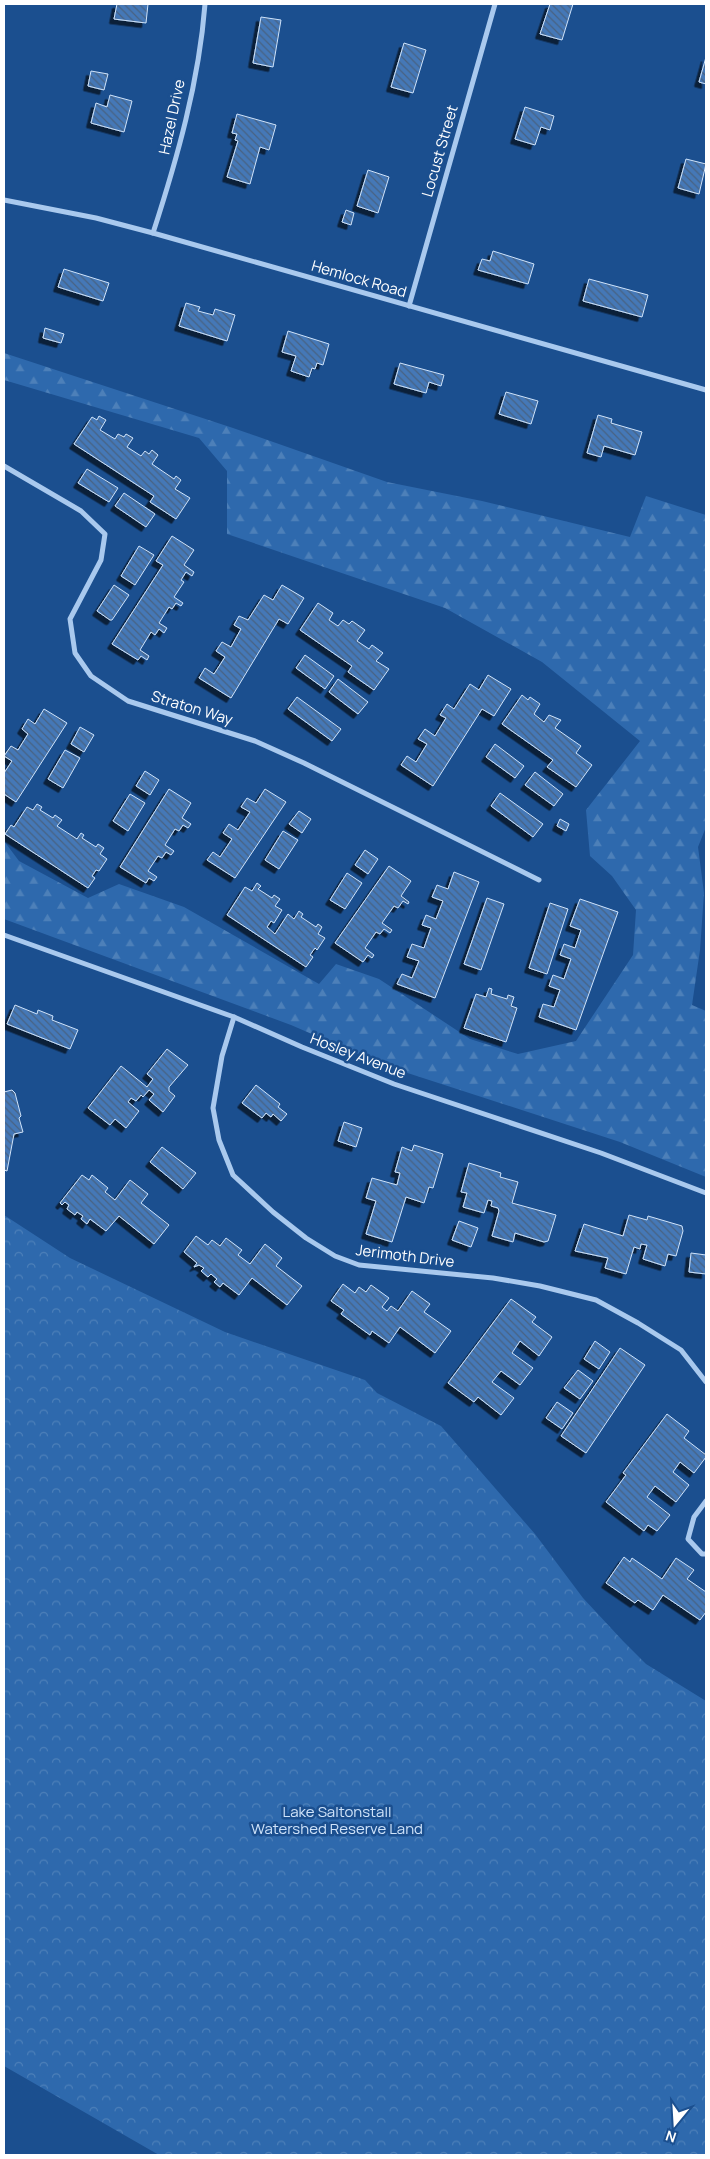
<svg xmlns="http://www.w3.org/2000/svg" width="710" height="2159" viewBox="0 0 710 2159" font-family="Manrope,sans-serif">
  <defs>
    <pattern id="forest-firs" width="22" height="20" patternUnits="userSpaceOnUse" patternTransform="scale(1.25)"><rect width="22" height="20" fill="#2e69ad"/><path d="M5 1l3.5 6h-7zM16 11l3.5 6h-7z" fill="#4d80b9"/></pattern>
    <pattern id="park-crowns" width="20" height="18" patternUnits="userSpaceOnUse" patternTransform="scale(1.25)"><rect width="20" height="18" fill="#2e69ad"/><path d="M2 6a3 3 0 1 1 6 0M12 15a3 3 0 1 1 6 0" fill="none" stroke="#4d80b9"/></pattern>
    <pattern id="building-back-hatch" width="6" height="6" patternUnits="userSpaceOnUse" patternTransform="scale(1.25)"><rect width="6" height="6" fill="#4478b7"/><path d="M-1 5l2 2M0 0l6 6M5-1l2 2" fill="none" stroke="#486282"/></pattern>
    <filter id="shadow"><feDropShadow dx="-4.5" dy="4.5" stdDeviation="0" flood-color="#0009"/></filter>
  </defs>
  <rect width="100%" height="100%" fill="#1b4f8f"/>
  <path fill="url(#forest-firs)" d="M4,353L233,428L387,482L482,501L630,537L646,496L706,515V827L698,847L704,893L700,950L692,1005L706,1011V1177L620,1142L386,1066L291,1025L4,919V841L19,861L88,898L119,884L184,907L319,984L336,964L379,979L470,1039L518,1054L576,1041L633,955L636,910L612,876L590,856L586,810L640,741L542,662L445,608L227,534V471L199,438L4,380Z"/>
  <path fill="url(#park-crowns)" d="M4,1215L70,1258L225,1332L365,1380L377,1393L441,1426L535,1534L583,1598L623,1641L646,1664L706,1701V2155H159L4,2066Z"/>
  <g fill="url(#building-back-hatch)" stroke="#cfe3fa" filter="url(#shadow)">
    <path d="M117,4H148L146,23L114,19Z"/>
    <path d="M550,4H573L562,40L540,34Z"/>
    <path d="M261,17L281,20L273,67L253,63Z"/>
    <path d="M404,43L426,50L413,93L391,87Z"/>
    <path d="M706,57V84L699,82Z"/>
    <path d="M91,71L108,74L104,90L88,86Z"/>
    <path d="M110,95L132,101L124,132L91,123L96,103L107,107Z"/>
    <path d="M525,107L554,116L550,130L541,127L535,145L515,139Z"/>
    <path d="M237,114L276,125L269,150L260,147L250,184L227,177L238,141L235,140L237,134L232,133Z"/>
    <path d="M686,159L706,164L699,194L678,188Z"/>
    <path d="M368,170L389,177L378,213L357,206Z"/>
    <path d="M346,210L354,213L351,225L342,222Z"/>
    <path d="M493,251L534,264L528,284L478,270L482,259L490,261Z"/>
    <path d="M64,269L109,283L103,301L58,287Z"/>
    <path d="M589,279L648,295L642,317L583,301Z"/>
    <path d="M186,303L200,307L198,311L213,315L215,309L235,315L227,341L179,326Z"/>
    <path d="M45,328L64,334L61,343L43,338Z"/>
    <path d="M288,331L329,344L323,365L317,363L315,369L312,368L309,377L291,371L296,356L282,352Z"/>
    <path d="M400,363L444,375L441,386L429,382L426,393L394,384Z"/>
    <path d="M506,392L538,401L531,424L499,414Z"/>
    <path d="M598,415L612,419L611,423L642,432L635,455L604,446L601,457L587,453Z"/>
    <path d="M99,416L106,420L100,430L115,439L118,434L124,437L126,434L133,438L127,447L141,456L145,451L149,454L152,450L158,455L152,464L174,479L176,476L181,480L175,489L190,498L176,519L150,502L154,496L74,444L92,417L97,420Z"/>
    <path d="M87,469L118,488L109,502L78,483Z"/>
    <path d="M124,493L155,514L146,527L115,506Z"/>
    <path d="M172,536L194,550L184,565L194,572L192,576L186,572L181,580L184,582L174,597L183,603L181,606L176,603L172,609L169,607L159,623L167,628L164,633L159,629L155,635L151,632L140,650L149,656L147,660L141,656L138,660L112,644L163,565L156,561Z"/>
    <path d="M139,546L154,555L135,585L121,576Z"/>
    <path d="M114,585L129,595L112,620H110L97,611Z"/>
    <path d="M282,585L304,598L288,624L279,619L231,698L199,678L205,668L214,674L225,657L216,651L222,642L231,647L241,629L234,625L239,616L248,620L264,595L273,600Z"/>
    <path d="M318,603L333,613L329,620L338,626L343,620L349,624L352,621L365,630L357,641L369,649L372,645L383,653L376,661L389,669L374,690L348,672L352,666L300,630Z"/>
    <path d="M305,655L334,676L325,689L296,668Z"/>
    <path d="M488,675L511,689L494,716L482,709L433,786L401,765L407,756L416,762L427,744L418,739L425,729L435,736L446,718L440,715L447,704L454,709L470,684L479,690Z"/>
    <path d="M338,679L368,702L358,714L329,692Z"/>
    <path d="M522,695L528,700L530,697L540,704L534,714L544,722L549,715L561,720L555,728L581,746L576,753L592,765L576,787L547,767L553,760L502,724Z"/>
    <path d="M297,697L341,729L332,741L288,709Z"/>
    <path d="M44,709L67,723L16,802L4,794V773L12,761L4,756L11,746L18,750L28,734L22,729L28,719L35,724Z"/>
    <path d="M80,727L94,735L84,752L71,744Z"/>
    <path d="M495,744L524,766L515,778L486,757Z"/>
    <path d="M65,750L80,758L63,788L48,779Z"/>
    <path d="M145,771L159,780L150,795L136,786Z"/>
    <path d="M535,772L563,794L554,806L525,785Z"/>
    <path d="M169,789L191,803L182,818L191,824L188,828L183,825L179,831L175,829L165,845L174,851L171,855L166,852L162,858L158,856L148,871L157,877L154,881L149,878L146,883L120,867Z"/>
    <path d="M265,789L286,802L235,878L207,860L213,852L220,857L232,839L223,833L229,824L238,830L250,812L241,807L247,798L256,803Z"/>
    <path d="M500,793L543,824L533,837L491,806Z"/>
    <path d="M130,794L145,803L128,831L113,821Z"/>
    <path d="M37,804L42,807L40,810L53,818L55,815L62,820L57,826L77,839L81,833L84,835L82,838L96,847L98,844L104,848L100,854L107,859L99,871L96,870L92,876L95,878L88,888L5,834L11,825L14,827L27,807L33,810Z"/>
    <path d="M299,811L311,819L302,833L289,824Z"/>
    <path d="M560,819L569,824L566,831L557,826Z"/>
    <path d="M283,831L298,840L279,869L265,860Z"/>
    <path d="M365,850L378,859L368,874L355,865Z"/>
    <path d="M389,866L411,881L401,896L409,902L408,904L403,901L398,908L394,906L382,923L392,930L390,933L384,929L380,934L376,932L365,948L374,955L372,958L368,955L363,962L335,943Z"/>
    <path d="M454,872L479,882L435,998L397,984L402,974L412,978L419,961L407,957L412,944L424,948L431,928L422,925L426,915L436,919L443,901L432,897L437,885L448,889Z"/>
    <path d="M347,873L362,883L345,909L330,900Z"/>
    <path d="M257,883L261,886L258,889L272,898L274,895L280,899L275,906L282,910L274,923L271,921L267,927L275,934L288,914L294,919L299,911L303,914L301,917L316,927L318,924L322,927L318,934L325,938L317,950L315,948L310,955L313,957L306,967L227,915L245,887L252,891Z"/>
    <path d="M487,898L504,904L481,970L464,964Z"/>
    <path d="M580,899L618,912L576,1030L539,1017L543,1004L554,1007L560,990L549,986L553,975L564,979L571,959L560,955L564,944L575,948L581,930L570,926Z"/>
    <path d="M550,903L568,909L547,974L529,968Z"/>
    <path d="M489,988L492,989L491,994L507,999L508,995L514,997L511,1006L517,1008L506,1042L464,1028L476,994L486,997Z"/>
    <path d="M15,1005L37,1014L38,1010L53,1016L52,1020L78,1030L70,1049L7,1024Z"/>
    <path d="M167,1049L188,1065L169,1087V1091L175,1096L163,1112L149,1100L154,1094L149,1090L143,1097L141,1095L136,1101L131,1098L128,1102L139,1111L126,1128L115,1119L110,1125L88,1108L121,1066L147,1087L153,1079L147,1074Z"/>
    <path d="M256,1085L280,1104L278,1107L287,1114L281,1121L273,1114L271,1117L266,1113L262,1118L242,1103Z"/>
    <path d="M12,1090L15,1093L21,1116L19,1118L23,1132L14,1134L7,1171L4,1170V1092Z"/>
    <path d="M344,1122L362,1128L356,1147L338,1141Z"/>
    <path d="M414,1145L443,1154L433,1188L429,1187L424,1203L406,1197L392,1242L366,1234L376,1201L366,1198L372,1178L397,1185L400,1173L395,1172L402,1147L412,1151Z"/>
    <path d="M162,1147L196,1173L183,1189L150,1162Z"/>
    <path d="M469,1163L501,1173L500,1177L518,1182L512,1203L556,1215L548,1241L544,1242L515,1233L513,1242L492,1236L499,1211L498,1208L491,1206L492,1201L488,1200L484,1213L463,1207L467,1193L461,1192Z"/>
    <path d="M82,1175L89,1180L92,1175L108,1188L105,1192L115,1200L130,1180L148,1194L141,1203L169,1225L154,1244L119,1216L106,1231L90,1219L87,1224L81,1219L83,1216L77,1212L75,1215L67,1209L69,1205L65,1202L62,1205L60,1203Z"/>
    <path d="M629,1215L647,1220L648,1216L682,1226L683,1231L676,1256L668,1254L665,1266L643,1259L647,1245L641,1244L640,1249L634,1247L626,1274L605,1268L608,1258L575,1251L584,1224L623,1236Z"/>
    <path d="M459,1221L478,1228L471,1247L452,1240Z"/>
    <path d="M196,1236L208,1245L212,1240L220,1246L226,1238L242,1250L238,1255L250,1264L265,1244L282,1258L276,1266L302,1286L287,1305L252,1278L239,1295L223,1283L220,1287L214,1282L217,1279L211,1274L208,1277L201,1271L204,1268L199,1265L194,1267L197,1263L184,1252Z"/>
    <path d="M691,1253L706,1255V1274L689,1272Z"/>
    <path d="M343,1284L355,1293L359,1287L366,1292L371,1285L389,1298L382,1307L387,1311L391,1306L398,1311L412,1291L430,1304L424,1312L451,1331L435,1353L400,1327L389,1343L372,1331L370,1335L341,1314L344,1310L331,1301Z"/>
    <path d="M511,1299L536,1317L532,1322L552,1337L539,1356L520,1341L512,1353L533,1368L520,1385L501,1371L492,1382L514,1398L501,1415L478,1397L474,1402L448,1383Z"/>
    <path d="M595,1341L610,1352L599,1369L584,1359Z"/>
    <path d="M620,1348L645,1365L586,1453L561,1436Z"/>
    <path d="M578,1370L593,1381L580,1399L564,1388Z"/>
    <path d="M557,1402L573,1413L562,1429L546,1418Z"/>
    <path d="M667,1414L689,1431L684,1438L706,1455V1457L694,1473L680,1462L673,1472L689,1485L676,1502L655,1486L647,1497L670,1515L657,1531L648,1525L644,1531L606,1502L626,1475L623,1473Z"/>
    <path d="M624,1557L630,1562L632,1558L662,1579L676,1558L694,1570L687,1579L706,1592V1612L700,1620L663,1595L653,1610L638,1600L635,1603L606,1583Z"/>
  </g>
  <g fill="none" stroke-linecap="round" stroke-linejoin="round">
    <g stroke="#a9c9ee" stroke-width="5">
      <path d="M4,200L96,218L153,233L706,390"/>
      <path d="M153,233C177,159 199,82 205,4"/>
      <path d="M409,306L495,4"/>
      <path d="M4,466L81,511L105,534L101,560L70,619L75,653L91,676L128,701L255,741L304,763L539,880"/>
      <path d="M4,935L234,1017L302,1047L394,1084L601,1153L706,1193"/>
      <path d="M234,1017L222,1056L213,1108L219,1140L233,1175L273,1212L306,1238L335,1256L359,1265L493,1278L540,1286L596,1300L638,1323L681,1350L706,1382"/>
      <path d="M706,1501L694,1517L688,1539L702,1554H706"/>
    </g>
  </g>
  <g text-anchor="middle" stroke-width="5" stroke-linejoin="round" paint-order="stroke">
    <g font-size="15" fill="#fff" stroke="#1b4f8f">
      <text transform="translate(172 117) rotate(-78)" y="5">Hazel Drive</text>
      <text transform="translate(440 151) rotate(-74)" y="5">Locust Street</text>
      <text transform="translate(359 279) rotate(16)" y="5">Hemlock Road</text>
      <text transform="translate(192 708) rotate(17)" y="5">Straton Way</text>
      <text transform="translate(358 1056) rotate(21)" y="5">Hosley Avenue</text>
      <text transform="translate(405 1256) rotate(7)" y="5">Jerimoth Drive</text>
    </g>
    <g font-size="15" fill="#cfe3fa" stroke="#1b4f8f">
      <text x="337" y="1817">Lake Saltonstall<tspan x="337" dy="17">Watershed Reserve Land</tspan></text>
    </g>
  </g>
  <rect width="710" height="2159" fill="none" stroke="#ffffff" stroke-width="10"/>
  <g transform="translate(675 2124) rotate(198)" stroke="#1b4f8f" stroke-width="4" paint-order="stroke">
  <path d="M0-4L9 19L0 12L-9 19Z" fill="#ffffff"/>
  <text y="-8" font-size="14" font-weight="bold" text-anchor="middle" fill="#ffffff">N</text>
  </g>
</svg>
